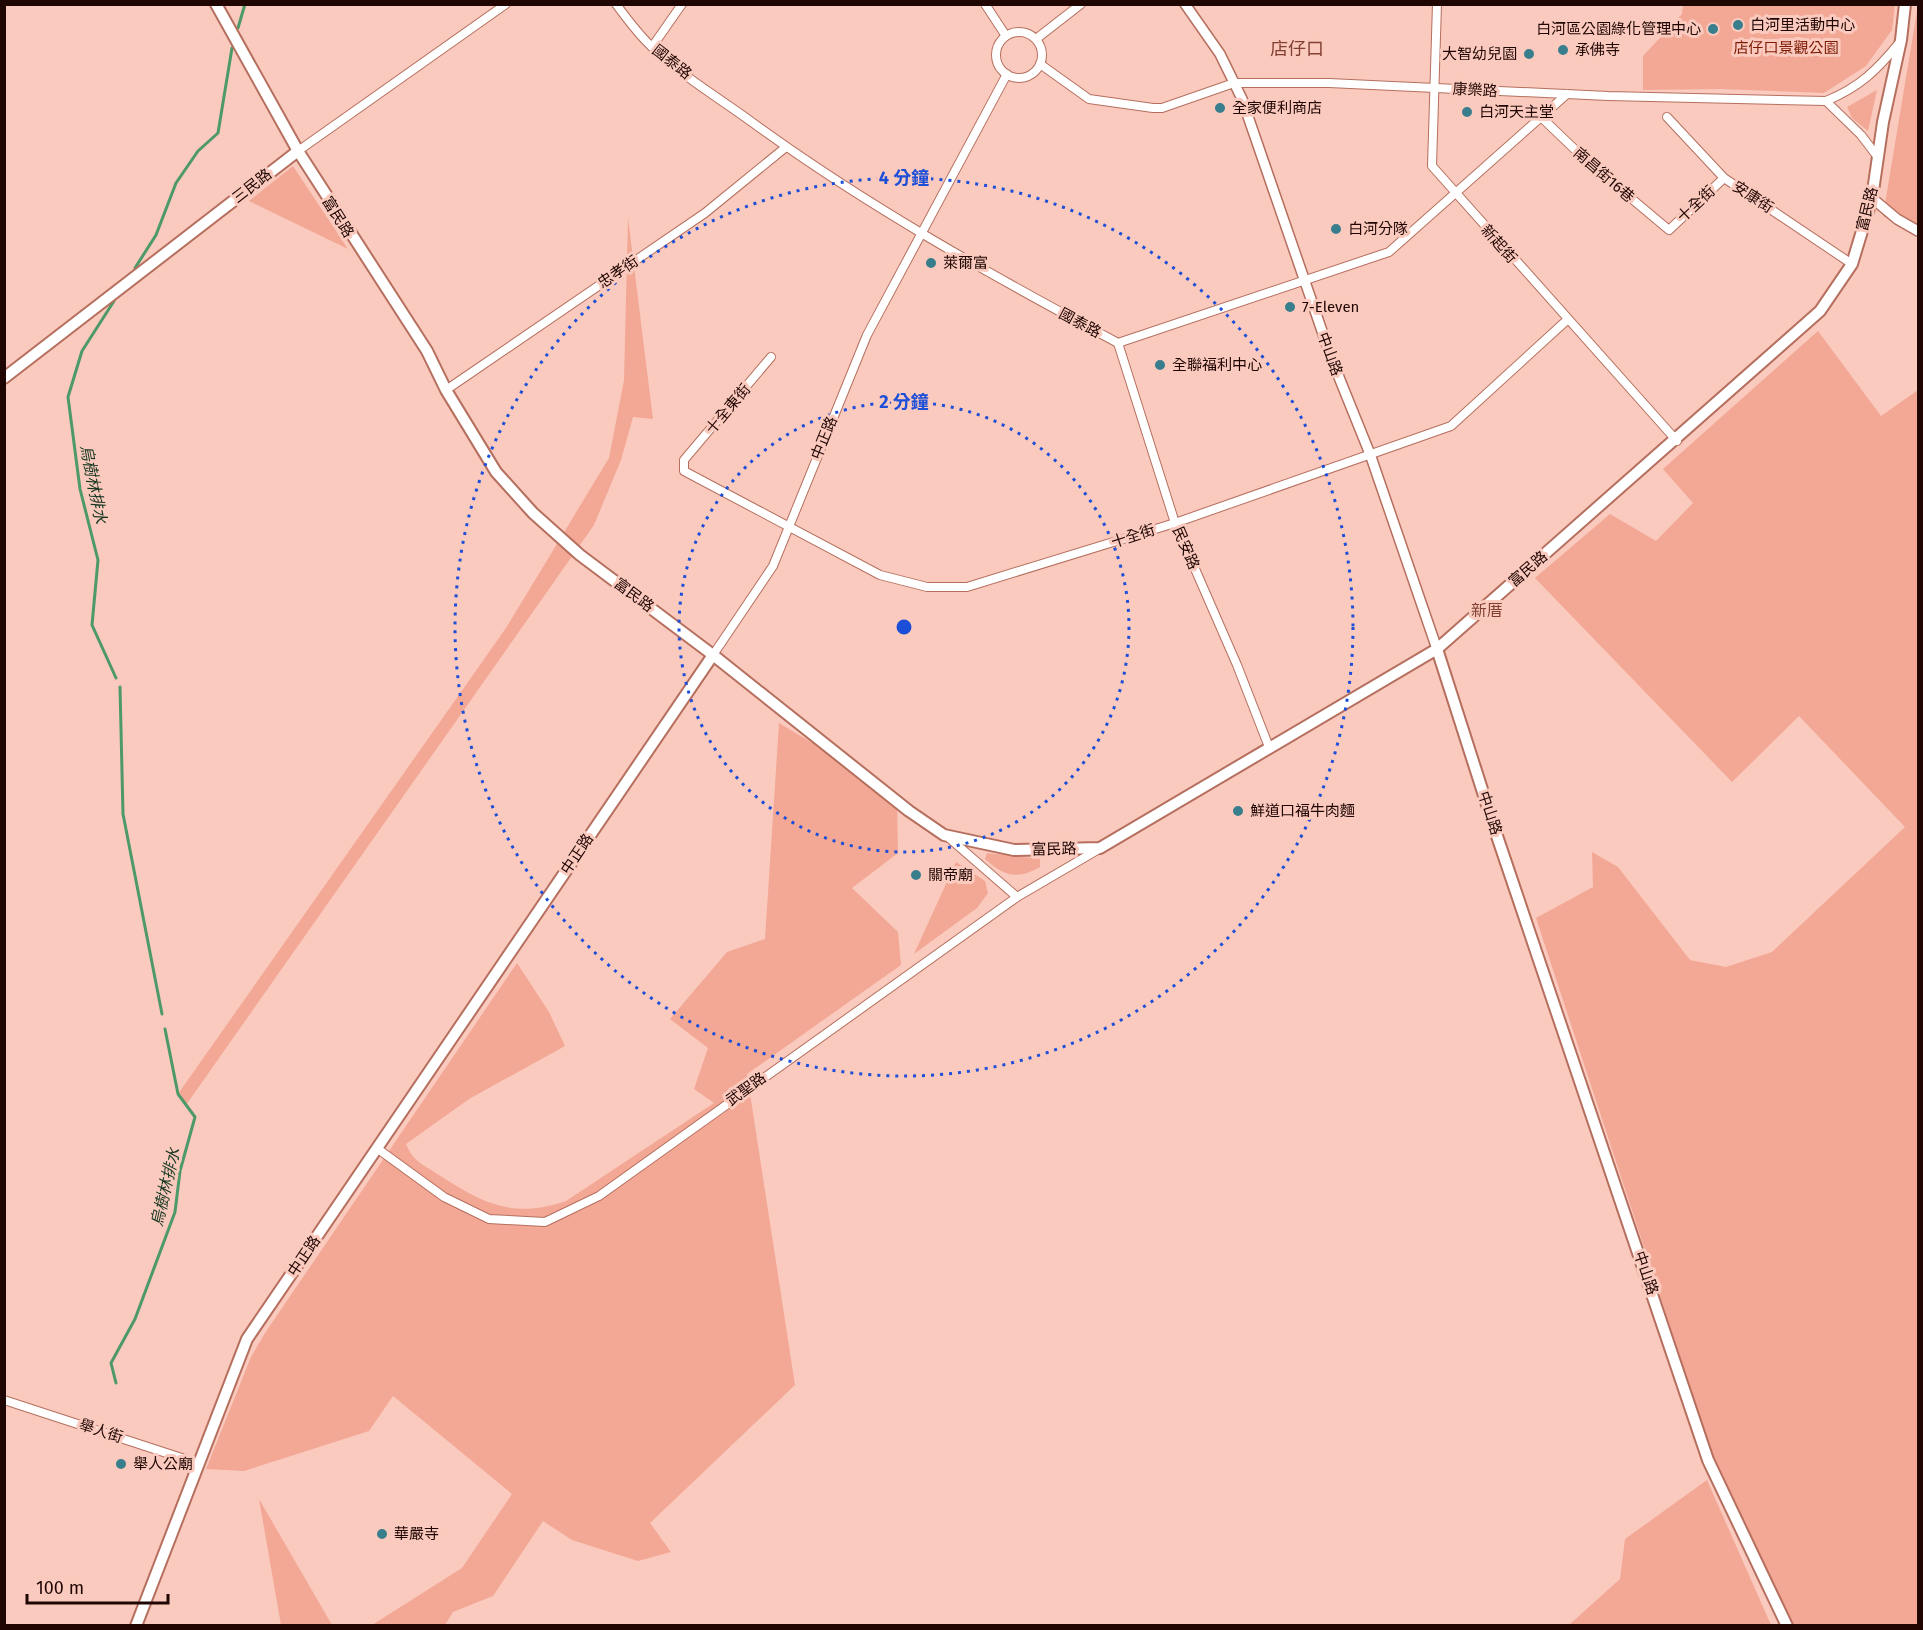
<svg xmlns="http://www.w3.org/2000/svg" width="1923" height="1630" viewBox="0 0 1923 1630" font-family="'Fira Sans','Noto Sans TC',sans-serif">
  <rect width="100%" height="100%" fill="#facabe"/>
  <g fill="#f3a795">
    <path d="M1683,5V4L1895,5L1892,30L1866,66L1824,93L1721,89L1643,90V56L1682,14Z"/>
    <path d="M1918,5V236L1883,216Z"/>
    <path d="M1877,90L1868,131L1852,118L1847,107Z"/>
    <path d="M293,166L348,249L249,201Z"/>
    <path d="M628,218L653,419L633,417L621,460L594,525L186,1105L178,1094L506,628L609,458L624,380Z"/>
    <path d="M1818,331L1881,416L1918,390V1625H1788L1715,1463L1536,918L1593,887L1592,852L1618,867L1690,960L1726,967L1772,952L1905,827L1799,716L1732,782L1535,578L1610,514L1656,541L1693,503L1663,469Z"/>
    <path d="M779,723L854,768L897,807L898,853L852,888L898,932L901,965L747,1074L795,1385L650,1523L671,1552L638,1561L572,1540L543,1521L493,1596L453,1612L445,1625H372L462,1568L512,1494L393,1396L369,1431L244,1471L206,1469L251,1357L265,1333L517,963L549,1012L565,1046L469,1099L406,1144C413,1162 424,1165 439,1175C484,1204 513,1219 566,1201L714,1103L694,1089L708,1048L670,1019L727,952L765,939Z"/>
    <path d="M987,853L1040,859V867C1017,880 1004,876 985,859Z"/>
    <path d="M956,862L985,881L988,893L977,908L914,954Z"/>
    <path d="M1707,1480L1771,1625H1569L1620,1579L1625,1539Z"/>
    <path d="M259,1499L332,1625H281Z"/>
  </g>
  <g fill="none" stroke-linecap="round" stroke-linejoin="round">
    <g stroke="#4e9969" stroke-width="3">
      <path d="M238,28L245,4"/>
      <path d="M135,268L156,235L176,183L198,151L218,133L232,48"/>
      <path d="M114,301L82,351L68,397L80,489L98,560L92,625L116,678"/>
      <path d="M120,687L123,814L162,1014"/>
      <path d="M116,1383L111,1363L135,1319L175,1212L180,1171L195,1117L178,1094L165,1029"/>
    </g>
    <g stroke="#b66f5e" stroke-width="10">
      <g id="minor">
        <path d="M616,4C627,19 638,34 651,46C679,74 716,96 749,120C865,205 991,275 1118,343L1389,252L1567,94"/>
        <path d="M985,4L1006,36"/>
        <path d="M1437,4L1432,166L1677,441"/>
        <circle cx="1019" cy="55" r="23"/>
        <path d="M1036,39L1081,4"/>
        <path d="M652,47L682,4"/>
        <path d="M1040,64L1089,99L1153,108H1162L1234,83H1329L1608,96L1826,101C1860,87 1877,70 1900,42"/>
        <path d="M1826,101L1861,135L1877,156"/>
        <path d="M1667,117L1724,178L1852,264"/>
        <path d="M1542,118L1589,163L1669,230L1724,178"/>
        <path d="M298,151L506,4"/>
        <path d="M1118,343L1175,523L1237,665L1269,747"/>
        <path d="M771,357L684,460V471L880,575L927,587H967L1175,523L1451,426L1567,320"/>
        <path d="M446,390L705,213L786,147"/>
        <path d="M713,655L773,566L867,335L1007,74"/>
        <path d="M948,837L1017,897"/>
        <path d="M378,1149L444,1197L489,1219L545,1222L599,1196L1017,897L1099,849"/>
        <path d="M4,1400L197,1463"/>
      </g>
    </g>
    <g stroke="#b66f5e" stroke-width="12">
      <g id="tertiary">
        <path d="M1185,4L1220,54L1242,99L1332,360L1370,454L1437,649"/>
        <path d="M1872,198L1897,219L1918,231"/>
      </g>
    </g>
    <g stroke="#b66f5e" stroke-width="14">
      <g id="secondary">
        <path d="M216,4L298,151L427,351L446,390L496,472L533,513L580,555L713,655L909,811L944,835L1014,850L1100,848L1437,649L1820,311L1852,264L1872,198L1883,122L1901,40L1905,4"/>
        <path d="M4,378L298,151"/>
        <path d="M1437,649L1496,833L1708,1460L1787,1626"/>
        <path d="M136,1626L247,1339L713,655"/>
      </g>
    </g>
    <use href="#minor" stroke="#fff" stroke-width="8"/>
    <use href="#tertiary" stroke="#fff" stroke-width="9"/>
    <use href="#secondary" stroke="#fff" stroke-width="10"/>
  </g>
  <g fill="none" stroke="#1d4ed8" stroke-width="3" stroke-dasharray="3 6">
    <circle cx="904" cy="627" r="225"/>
    <circle cx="904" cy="627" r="449"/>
  </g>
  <g fill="#397e8c" stroke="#facabe" stroke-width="2">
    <circle cx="1738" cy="25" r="6"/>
    <circle cx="1713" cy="29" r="6"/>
    <circle cx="1563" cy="50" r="6"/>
    <circle cx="1529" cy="54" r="6"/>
    <circle cx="1220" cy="108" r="6"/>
    <circle cx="1467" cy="112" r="6"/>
    <circle cx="1336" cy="229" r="6"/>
    <circle cx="931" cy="263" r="6"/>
    <circle cx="1290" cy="307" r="6"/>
    <circle cx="1160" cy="365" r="6"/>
    <circle cx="1238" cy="811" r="6"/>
    <circle cx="916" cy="875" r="6"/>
    <circle cx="121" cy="1464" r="6"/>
    <circle cx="382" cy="1534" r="6"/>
  </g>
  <g text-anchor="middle" stroke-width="6" stroke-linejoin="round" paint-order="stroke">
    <g font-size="15" fill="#200603" stroke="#facabe" text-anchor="start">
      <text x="1750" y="30">白河里活動中心</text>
      <text x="1701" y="34" text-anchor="end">白河區公園綠化管理中心</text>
      <text x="1575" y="55">承佛寺</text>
      <text x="1517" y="59" text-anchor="end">大智幼兒園</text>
      <text x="1232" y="113">全家便利商店</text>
      <text x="1479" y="117">白河天主堂</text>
      <text x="1348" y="234">白河分隊</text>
      <text x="943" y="268">萊爾富</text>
      <text x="1302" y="312">7-Eleven</text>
      <text x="1172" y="370">全聯福利中心</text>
      <text x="1250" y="816">鮮道口福牛肉麵</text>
      <text x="928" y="880">關帝廟</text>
      <text x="133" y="1469">舉人公廟</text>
      <text x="394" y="1539">華嚴寺</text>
    </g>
    <g font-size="15" fill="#7c1a04" stroke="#facabe">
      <text x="1786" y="53">店仔口景觀公園</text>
    </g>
    <g font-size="15" fill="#200603" stroke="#facabe">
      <text transform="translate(672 62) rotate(38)" y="5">國泰路</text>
      <text transform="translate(1475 90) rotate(3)" y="5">康樂路</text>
      <text transform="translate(1604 175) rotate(41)" y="5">南昌街16巷</text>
      <text transform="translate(252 186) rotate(-38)" y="5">三民路</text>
      <text transform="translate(1753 197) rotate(33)" y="5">安康街</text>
      <text transform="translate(1696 204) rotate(-43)" y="5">十全街</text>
      <text transform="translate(1867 209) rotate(-76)" y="5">富民路</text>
      <text transform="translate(338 217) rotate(58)" y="5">富民路</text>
      <text transform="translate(1499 244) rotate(48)" y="5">新起街</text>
      <text transform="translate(618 272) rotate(-34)" y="5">忠孝街</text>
      <text transform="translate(1080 323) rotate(28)" y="5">國泰路</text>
      <text transform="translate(1330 354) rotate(70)" y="5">中山路</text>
      <text transform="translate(728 409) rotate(-50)" y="5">十全東街</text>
      <text transform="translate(824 438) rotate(-68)" y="5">中正路</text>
      <text transform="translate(1133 536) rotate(-18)" y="5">十全街</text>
      <text transform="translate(1186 548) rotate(67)" y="5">民安路</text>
      <text transform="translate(1528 569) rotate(-41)" y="5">富民路</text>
      <text transform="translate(634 595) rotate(37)" y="5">富民路</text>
      <text transform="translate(1490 813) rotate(72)" y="5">中山路</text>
      <text transform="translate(1054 849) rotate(-1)" y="5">富民路</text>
      <text transform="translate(577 854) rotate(-56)" y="5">中正路</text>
      <text transform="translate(746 1089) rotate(-36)" y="5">武聖路</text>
      <text transform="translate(304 1256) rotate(-56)" y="5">中正路</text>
      <text transform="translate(1646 1273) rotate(71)" y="5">中山路</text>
      <text transform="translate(101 1431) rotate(18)" y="5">舉人街</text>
    </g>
    <g font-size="16" font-style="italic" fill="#163722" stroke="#facabe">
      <text transform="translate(94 484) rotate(79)" y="6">烏樹林排水</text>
      <text transform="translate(165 1187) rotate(-77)" y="6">烏樹林排水</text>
    </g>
    <g font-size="16" fill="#834032" stroke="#facabe">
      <text x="1487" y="616">新厝</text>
    </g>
    <g font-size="18" fill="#834032" stroke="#facabe">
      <text x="1297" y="55">店仔口</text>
    </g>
  </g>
  <circle cx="904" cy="627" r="9" fill="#1d4ed8" stroke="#facabe" stroke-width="3"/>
  <g font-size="18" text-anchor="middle" font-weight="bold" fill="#1d4ed8" stroke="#facabe" stroke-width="6" stroke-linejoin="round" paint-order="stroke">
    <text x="904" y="184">4 分鐘</text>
    <text x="904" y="408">2 分鐘</text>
  </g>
  <rect width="1923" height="1630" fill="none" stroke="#200603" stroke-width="12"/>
  <path d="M27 1594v9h141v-9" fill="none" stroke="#200603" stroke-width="3"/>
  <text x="36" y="1594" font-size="18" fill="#200603" stroke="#facabe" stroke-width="4.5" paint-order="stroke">100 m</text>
</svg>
